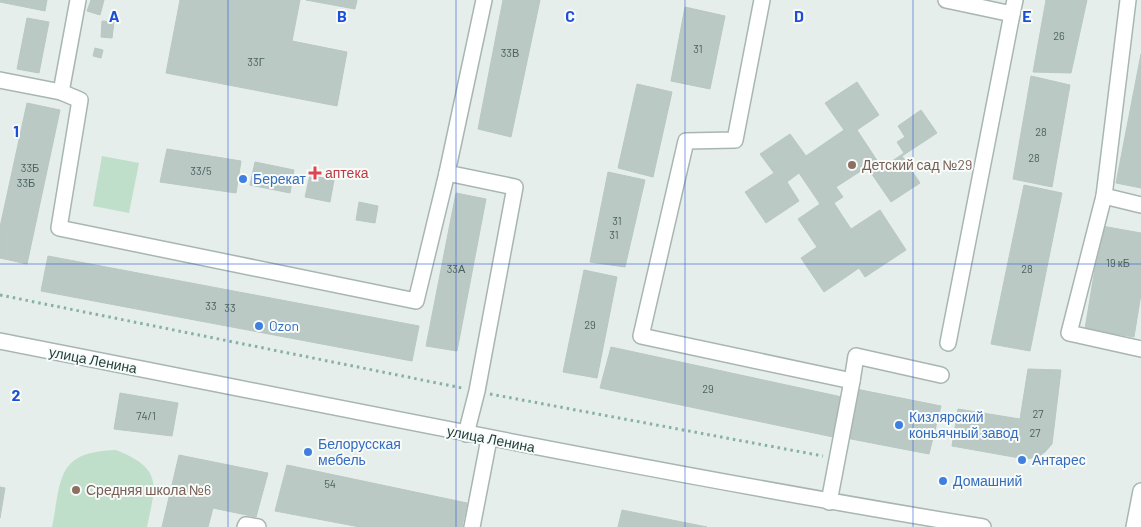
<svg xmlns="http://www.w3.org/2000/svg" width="1141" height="527" viewBox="0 0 1141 527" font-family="Barlow,sans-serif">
  <rect width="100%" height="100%" fill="#e6eeeb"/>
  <g fill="#c0dfcb">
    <path d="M102,156L139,163L129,213L93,206Z"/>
    <path d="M116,450C163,469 156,484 147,527H52C62,478 56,452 116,450Z"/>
  </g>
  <g fill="#bbc9c5" stroke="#b8c8c3">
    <path d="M0,0H47L45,11L0,2Z"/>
    <path d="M91,0H104L100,15L87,11Z"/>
    <path d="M180,0H300L292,41L347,52L337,106L166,73Z"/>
    <path d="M306,0H357L355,9Z"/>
    <path d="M503,0H540L511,137L478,129Z"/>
    <path d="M1046,0H1087L1071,73L1033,72Z"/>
    <path d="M685,7L725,16L710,89L671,81Z"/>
    <path d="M27,18L49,22L39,73L17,69Z"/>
    <path d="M102,21L114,22L112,38L101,37Z"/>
    <path d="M95,48L103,50L101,58L93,56Z"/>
    <path d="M1141,54V188L1116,183Z"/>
    <path d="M1031,76L1070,85L1052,187L1013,179Z"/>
    <path d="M857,82L879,115L857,130L882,168L904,153L897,142L905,137L898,126L921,110L937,133L902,156L920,183L891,202L867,167L836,187L843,197L834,203L851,229L880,210L906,250L865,277L859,268L824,292L801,258L817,247L798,219L820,204L799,173L787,182L799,201L766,223L745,192L774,173L760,154L790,134L806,156L844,130L825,103Z"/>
    <path d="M637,84L672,92L653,177L618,168Z"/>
    <path d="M27,103L60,110L27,264L0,258V227Z"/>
    <path d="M167,149L241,161L236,193L160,182Z"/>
    <path d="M255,162L294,170L290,193L250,185Z"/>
    <path d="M608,172L645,180L625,267L590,262Z"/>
    <path d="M310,175L334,180L330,202L305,197Z"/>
    <path d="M1024,185L1062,193L1030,351L991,344Z"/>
    <path d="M456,193L486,199L457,351L426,346Z"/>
    <path d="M359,202L378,206L375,223L356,220Z"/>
    <path d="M1102,226L1141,233V294L1134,337L1085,329Z"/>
    <path d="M48,256L419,326L412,361L41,291Z"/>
    <path d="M584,270L617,277L597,378L563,372Z"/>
    <path d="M611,347L842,397L833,437L600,388Z"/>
    <path d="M1028,369L1061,370L1052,444L1045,452L1038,457L1025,459L952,446L958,409L1020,419Z"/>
    <path d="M856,389L941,406L929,454L846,438Z"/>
    <path d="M120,393L178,403L172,436L114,429Z"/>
    <path d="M179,455L268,473L256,517L213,508L208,527H162Z"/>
    <path d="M287,465L467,503L462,527H360L275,511Z"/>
    <path d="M0,487L5,488L0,518Z"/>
    <path d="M622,510L707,527H618Z"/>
  </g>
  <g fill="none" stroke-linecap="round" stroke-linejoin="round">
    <g stroke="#a8b6b3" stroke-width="18">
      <g id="minor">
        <path d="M762,0L735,140L686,141L641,336L852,381L829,502"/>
        <path d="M946,0L1012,14L1015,0"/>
        <path d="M1128,0L1104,196L1069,333L1141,349"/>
        <path d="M0,80L61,92L78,0"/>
        <path d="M61,92L80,100L59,228L416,301L447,173"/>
        <path d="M1104,196L1141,205"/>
        <path d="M0,341C327,405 654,473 983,527"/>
        <path d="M948,343L1012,14"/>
        <path d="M852,381L856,356L941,375"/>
        <path d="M466,434L477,391L515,187L447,173L484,0"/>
        <path d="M245,527L246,525L258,527"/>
        <path d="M472,527L489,439"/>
        <path d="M1134,527L1141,491"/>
      </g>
    </g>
    <g stroke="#87b1a8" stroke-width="3" stroke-dasharray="2.5 4" stroke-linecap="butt">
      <path d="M0,295L462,388"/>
      <path d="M490,394L823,456"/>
    </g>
    <use href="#minor" stroke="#fff" stroke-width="15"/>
  </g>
  <path fill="none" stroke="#1d4ed8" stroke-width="1" stroke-opacity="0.55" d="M228,0V527M456,0V527M685,0V527M913,0V527M0,264H1141"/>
  <g fill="#8d6e63" stroke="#f7fbf9" stroke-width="2">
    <circle cx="852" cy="165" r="5"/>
    <circle cx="76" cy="490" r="5"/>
  </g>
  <path fill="#e0444e" stroke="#f7fbf9" stroke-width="2" d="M312.5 165.5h5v5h5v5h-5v5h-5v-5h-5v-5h5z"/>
  <g fill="#3f7fe0" stroke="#f7fbf9" stroke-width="2">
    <circle cx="243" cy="179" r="5"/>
    <circle cx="259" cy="326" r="5"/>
    <circle cx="899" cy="425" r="5"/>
    <circle cx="308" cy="452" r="5"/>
    <circle cx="1022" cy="460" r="5"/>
    <circle cx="943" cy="481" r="5"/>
  </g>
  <g text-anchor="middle" stroke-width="4" stroke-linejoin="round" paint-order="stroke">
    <g font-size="11" fill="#4a625e">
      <text x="1059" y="40">26</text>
      <text x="698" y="53">31</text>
      <text x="510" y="57">33В</text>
      <text x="256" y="66">33Г</text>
      <text x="1041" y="136">28</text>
      <text x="1034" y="162">28</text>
      <text x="30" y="172">33Б</text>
      <text x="201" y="175">33/5</text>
      <text x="26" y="187">33Б</text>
      <text x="617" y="225">31</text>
      <text x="614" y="239">31</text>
      <text x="1118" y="267">19 кБ</text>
      <text x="456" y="273">33А</text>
      <text x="1027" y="273">28</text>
      <text x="211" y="310">33</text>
      <text x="230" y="312">33</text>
      <text x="590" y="329">29</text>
      <text x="708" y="393">29</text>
      <text x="1038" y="418">27</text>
      <text x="146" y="420">74/1</text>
      <text x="1035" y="437">27</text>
      <text x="330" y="488">54</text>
    </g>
    <g font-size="14" fill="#785e54" stroke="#f7fbf9" text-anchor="start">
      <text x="862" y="170">Детский сад №29</text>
      <text x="86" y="495">Средняя школа №6</text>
    </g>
    <g font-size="14" fill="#be3a42" stroke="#f7fbf9" text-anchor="start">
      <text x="325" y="178">аптека</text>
    </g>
    <g font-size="14" fill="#366cbe" stroke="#f7fbf9" text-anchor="start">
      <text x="253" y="184">Берекат</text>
      <text x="269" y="331">Ozon</text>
      <text x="909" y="422">Кизлярский<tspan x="909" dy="16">коньячный завод</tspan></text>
      <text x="318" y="449">Белорусская<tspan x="318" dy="16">мебель</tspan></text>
      <text x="1032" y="465">Антарес</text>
      <text x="953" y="486">Домашний</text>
    </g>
    <g font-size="14" fill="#25403c" stroke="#f7fbf9">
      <text transform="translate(93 360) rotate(11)" y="5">улица Ленина</text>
      <text transform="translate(491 439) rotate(11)" y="5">улица Ленина</text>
    </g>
  </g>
  <g font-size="16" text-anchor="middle" font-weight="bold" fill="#1d4ed8" stroke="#f7fbf9" stroke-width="4" stroke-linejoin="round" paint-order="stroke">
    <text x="114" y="22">A</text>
    <text x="342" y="22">B</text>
    <text x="570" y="22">C</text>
    <text x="799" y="22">D</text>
    <text x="1027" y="22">E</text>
    <text x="16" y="137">1</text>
    <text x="16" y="401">2</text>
  </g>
</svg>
